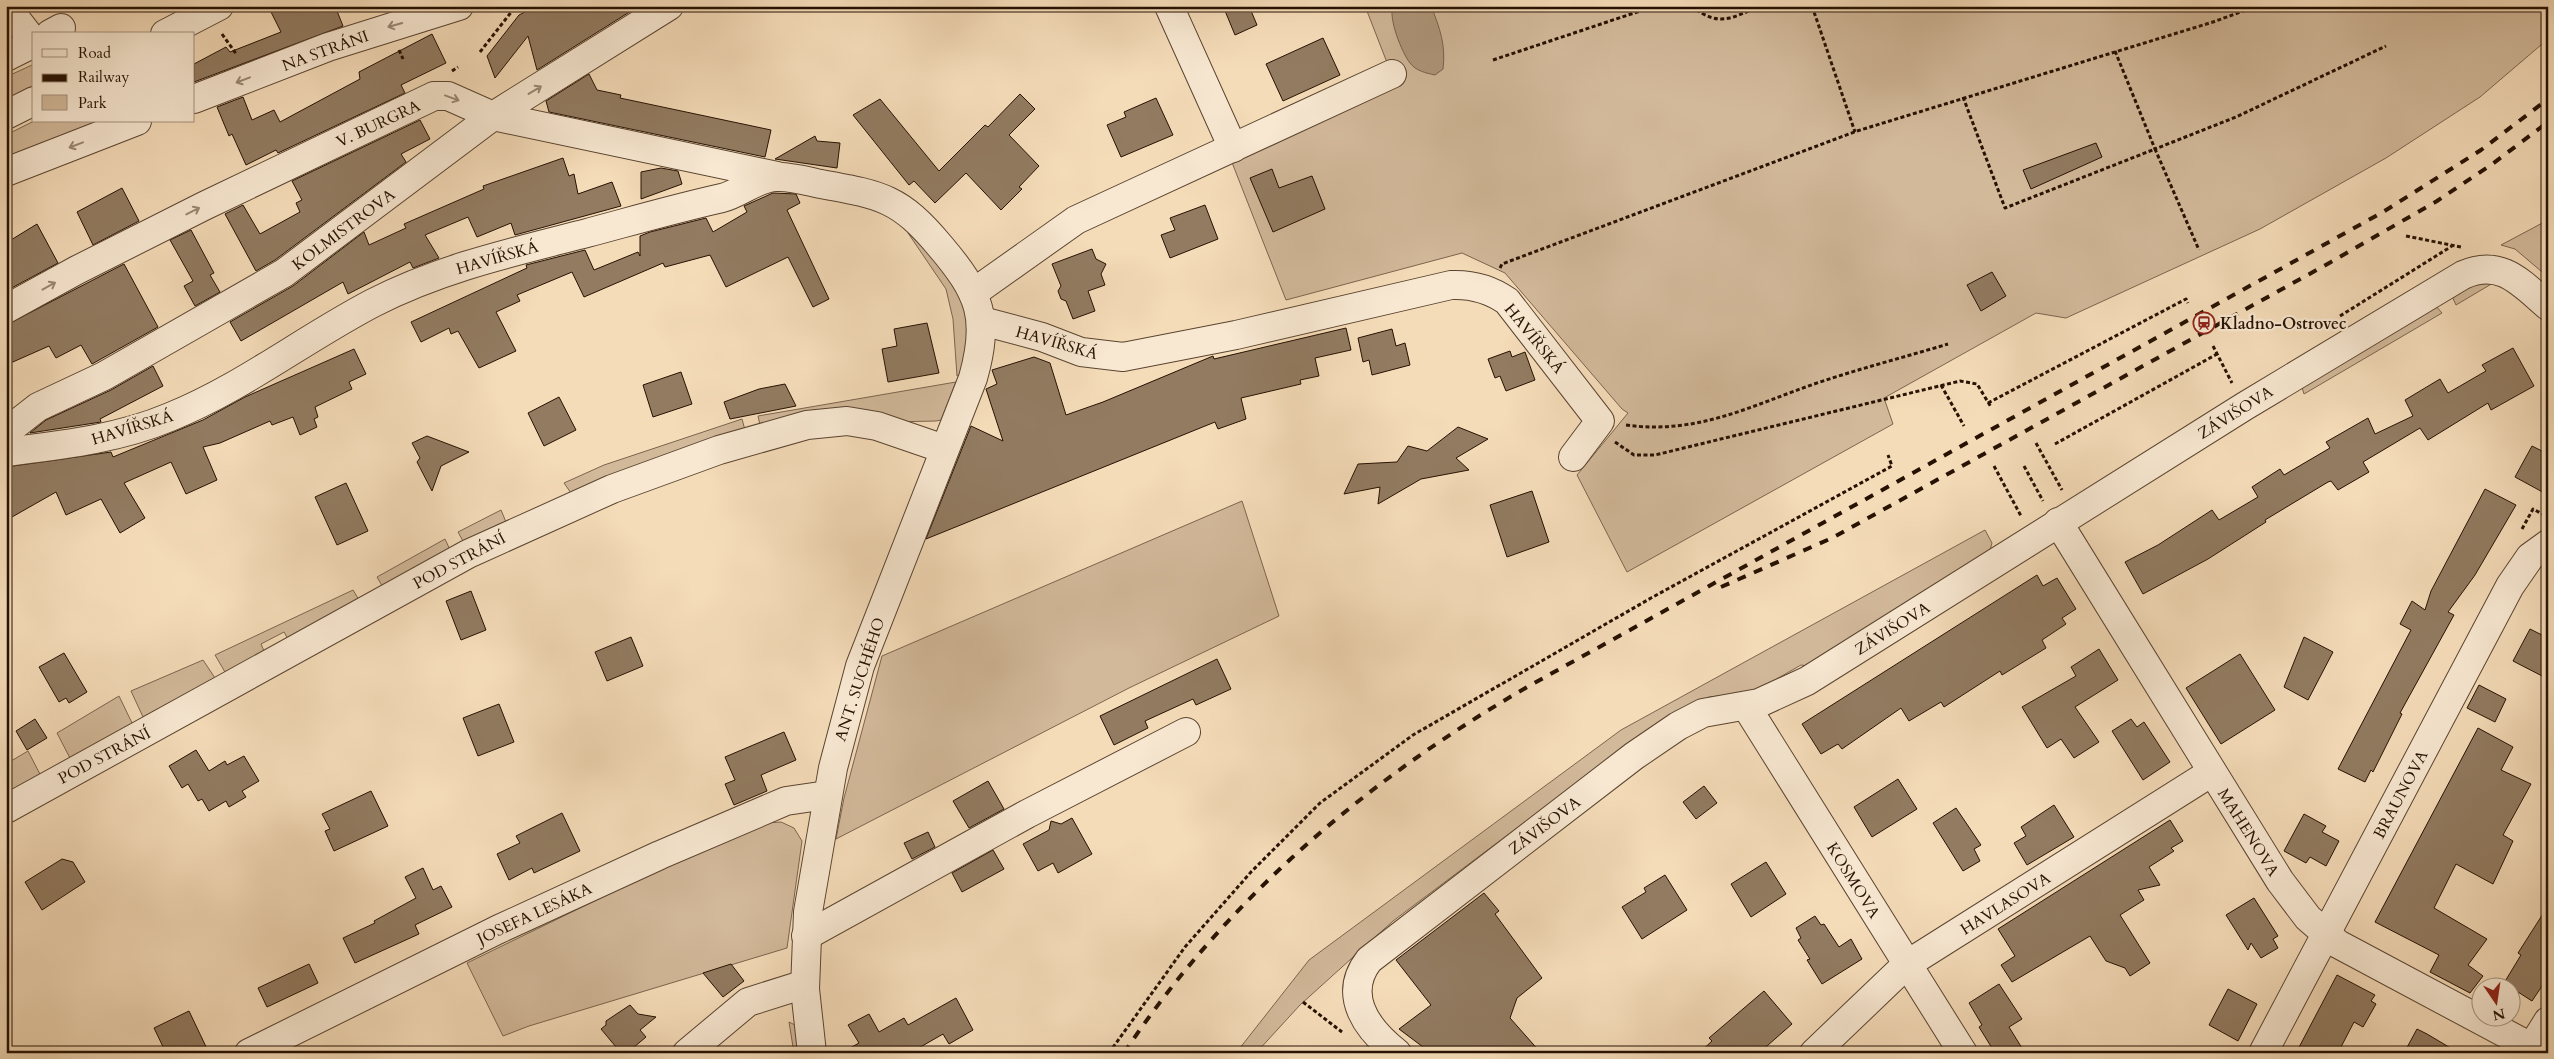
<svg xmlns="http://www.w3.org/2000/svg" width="2554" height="1059" viewBox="0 0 2554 1059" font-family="Cardo,serif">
  <rect width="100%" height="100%" fill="#f5dcb9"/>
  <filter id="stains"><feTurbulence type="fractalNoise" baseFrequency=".004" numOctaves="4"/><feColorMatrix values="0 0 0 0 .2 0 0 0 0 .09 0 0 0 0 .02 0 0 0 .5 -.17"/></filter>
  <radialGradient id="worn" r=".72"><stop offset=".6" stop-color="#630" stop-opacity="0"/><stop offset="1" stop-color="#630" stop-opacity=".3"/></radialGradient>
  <g fill="#d2b99a" stroke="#7c654e">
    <path d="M1365,6H2548V39L2480,97L2386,158L2260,229L2066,318L2036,313L1884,398L1893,424L1627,572L1577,475L1628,413L1622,409L1505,273L1462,253L1286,300L1231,160L1395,83Z"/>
    <path d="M34,64V85L6,99V77Z"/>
    <path d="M34,121H106L6,161V135Z"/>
    <path d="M2548,220V277L2515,249L2501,245Z"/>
    <path d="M908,233L951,273L968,319V371L957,376L953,319L946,289Z"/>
    <path d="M2493,283L2456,305L2452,296L2457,286Z"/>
    <path d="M2435,305L2442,313L2304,394L2300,381Z"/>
    <path d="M956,382L941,420L936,421L760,425L758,416Z"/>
    <path d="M742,419L745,430L571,493L564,483L604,465Z"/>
    <path d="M1242,501L1279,616L1129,688L836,839L844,798L882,656Z"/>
    <path d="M501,510L506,522L464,543L458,532Z"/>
    <path d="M1985,530L1992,543L1988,557L1814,667L1801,665L1754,692L1709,697L1695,703L1634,740L1393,921L1300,1005L1256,1053H1236L1309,960L1621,730Z"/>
    <path d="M445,539L451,552L384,589L377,577Z"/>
    <path d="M353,590L359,600L288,639L284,632L261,644L264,651L225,672L215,655Z"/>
    <path d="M203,660L215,678L143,717L131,691Z"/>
    <path d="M119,696L133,725L71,760L57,733Z"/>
    <path d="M28,751L41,776L6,802V764Z"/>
    <path d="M781,822L794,828L802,841L787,948L529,1026L503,1036L467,963L656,871L767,823Z"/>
    <path d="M789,1022L797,1026L802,1053H794Z"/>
  </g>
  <path fill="#af977b" stroke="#78614b" d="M1393,6H1431C1440,28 1446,46 1443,69L1435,75C1426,73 1416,71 1410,63C1402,53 1388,18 1393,6Z"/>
  <g fill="#927b61" stroke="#261102">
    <path d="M268,6H335L343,26L194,82V64L226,47L230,52L281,32Z"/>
    <path d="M537,6H639L537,70L528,36L495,78L487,56L519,15Z"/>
    <path d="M1223,6H1249L1257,25L1235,35Z"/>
    <path d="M432,34L446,63L401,85L405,93L278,153L276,150L246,165L232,134L229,136L217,107L243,97L252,120L274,110L280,122L360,79L359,72Z"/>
    <path d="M1323,38L1340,75L1283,101L1266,64Z"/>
    <path d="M589,74L597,90L621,95L620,98L771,130L765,157L549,112L546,101Z"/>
    <path d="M1020,94L1035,109L1009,135L1039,166L1019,187L1022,189L1001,210L966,173L935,203L914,181L909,185L853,115L880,99L939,171L985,125L988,127Z"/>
    <path d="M1156,98L1173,135L1121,157L1107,125L1126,117L1124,112Z"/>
    <path d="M420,120L430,139L401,154L406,162L275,260L256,271L225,214L243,205L260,234L300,212L296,203L302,200L292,181Z"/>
    <path d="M815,136L817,141L840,143L837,168L775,159Z"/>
    <path d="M2096,143L2102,157L2031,189L2023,170Z"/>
    <path d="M563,158L569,176L574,174L578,194L612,182L621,206L515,235L511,223L477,237L468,217L425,235L439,258L413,268L410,262L348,294L343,282L241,341L230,322L293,286L364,232L369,245L406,228L404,224L484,189L483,186Z"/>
    <path d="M661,168L678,171L682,184L641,199V172Z"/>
    <path d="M1272,169L1279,188L1312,176L1325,209L1273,232L1250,178Z"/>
    <path d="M122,188L139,221L93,245L77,212Z"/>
    <path d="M773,193L796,194L800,203L787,210L829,299L813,307L788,257L726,287L710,255L665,267L663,263L584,297L572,272L517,295L520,301L496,312L516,351L479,368L458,331L451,334L449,328L421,342L411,322L527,268L526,265L585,250L594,270L638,252L640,256V236L650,232L706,218L713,232L747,212L744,206Z"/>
    <path d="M1205,205L1218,239L1170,258L1161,235L1175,230L1170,218Z"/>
    <path d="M37,224L58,263L6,291V243Z"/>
    <path d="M191,230L214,273L210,275L220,292L195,306L184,286L193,281L170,240Z"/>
    <path d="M1092,249L1096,259L1106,264L1101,274L1105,285L1088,291L1095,311L1073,319L1066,301L1061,299L1058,291L1061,286L1052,264Z"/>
    <path d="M124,264L158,327L92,364L81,345L56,358L49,346L6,365V325Z"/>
    <path d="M1992,272L2006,296L1981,311L1967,285Z"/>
    <path d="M927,323L939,373L888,382L882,349L897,346L894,329Z"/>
    <path d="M1346,328L1351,350L1315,358L1319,376L1300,380L1301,384L1241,398L1246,419L1218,429L1215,422L926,539L971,426L1003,441L986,389L997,384L992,370L1034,357L1050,363L1066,415L1103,402L1213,356L1214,359Z"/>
    <path d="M1392,329L1396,346L1405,343L1410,365L1372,375L1369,360L1363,362L1358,338Z"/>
    <path d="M2513,348L2534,386L2491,410L2488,403L2428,440L2420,428L2363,462L2369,472L2338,490L2331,481L2328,482L2265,520L2266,522L2208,559L2143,594L2125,562L2158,545L2212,510L2219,520L2258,497L2252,487L2280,469L2284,475L2330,448L2326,442L2368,418L2375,434L2413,416L2405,400L2440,379L2448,393L2486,371L2482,365Z"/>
    <path d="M354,349L366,374L349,382L352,389L315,407L318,417L314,419L317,427L300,435L293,417L272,425L270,421L220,443L203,447L217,480L186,494L171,462L124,483L145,518L120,533L101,499L66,515L56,492L12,517L6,505V467L111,452L113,457L203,420L245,397Z"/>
    <path d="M1510,351L1512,357L1525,352L1535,380L1506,391L1500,376L1495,378L1488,359Z"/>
    <path d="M153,366L163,386L100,419L101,422L30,433L46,420L111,390Z"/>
    <path d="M681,372L692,404L653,417L643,385Z"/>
    <path d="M785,384L796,406L730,419L724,402L759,389Z"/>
    <path d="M559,397L576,430L544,446L528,413Z"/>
    <path d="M1458,427L1488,439L1456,458L1469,470L1421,479L1378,504L1380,487L1344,494L1358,464L1397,462L1408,446L1427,451Z"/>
    <path d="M427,436L469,452L441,466L432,491L417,462L420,458L412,443Z"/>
    <path d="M2532,446L2548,454V495L2515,477Z"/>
    <path d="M346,483L368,531L337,545L315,497Z"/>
    <path d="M2485,489L2516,505L2475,575L2448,612L2454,615L2400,713L2402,714L2373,772L2371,770L2365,782L2338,769L2411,630L2400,624L2412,601L2425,610L2431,591Z"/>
    <path d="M1532,491L1549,542L1507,557L1490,505Z"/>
    <path d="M2037,575L2043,586L2057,578L2076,609L2062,618L2066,624L2042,640L2046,648L2002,675L2000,671L1944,707L1941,702L1909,721L1901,708L1842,749L1838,744L1821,754L1802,724Z"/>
    <path d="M471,591L486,630L461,640L446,601Z"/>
    <path d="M2530,629L2548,638V679L2513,661Z"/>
    <path d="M631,637L643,666L607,681L595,652Z"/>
    <path d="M2304,637L2333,652L2308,700L2284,687Z"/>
    <path d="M2099,649L2118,680L2075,707L2099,742L2074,758L2061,739L2047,748L2022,707L2076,676L2071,667Z"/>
    <path d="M64,653L87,692L69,703L66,698L59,702L39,667Z"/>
    <path d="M2240,654L2275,710L2221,744L2186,688Z"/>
    <path d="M1217,659L1231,689L1196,705L1193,699L1145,721L1148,728L1114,745L1100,716Z"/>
    <path d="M2479,685L2506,699L2495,722L2467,708Z"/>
    <path d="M499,704L514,742L478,756L463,718Z"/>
    <path d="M35,719L47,738L27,750L16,731Z"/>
    <path d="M2131,719L2137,727L2144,722L2170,762L2143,780L2112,731Z"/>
    <path d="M2478,728L2513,747L2501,770L2531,784L2503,835L2513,841L2493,884L2456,864L2434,908L2487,939L2468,965L2483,976L2470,993L2430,972L2439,955L2375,922Z"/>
    <path d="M784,732L796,760L761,775L767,791L734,805L725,784L735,780L725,757Z"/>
    <path d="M196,750L209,771L225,761L227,765L244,756L259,781L242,791L246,797L229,807L226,801L209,811L202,799L198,801L188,784L182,788L169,766Z"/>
    <path d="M1898,779L1917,809L1872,837L1854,807Z"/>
    <path d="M988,781L1004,809L969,828L953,801Z"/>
    <path d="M1704,786L1717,803L1696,819L1683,802Z"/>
    <path d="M371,791L388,826L334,851L325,831L330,829L322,814Z"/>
    <path d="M2054,805L2074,837L2027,865L2014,843L2026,836L2021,827Z"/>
    <path d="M1956,808L1981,845L1974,849L1980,861L1963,871L1933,823Z"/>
    <path d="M562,813L580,851L534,873L532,868L509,880L497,854L520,843L516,836Z"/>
    <path d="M2304,814L2326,826L2322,832L2339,841L2326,866L2310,857L2306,863L2284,851Z"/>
    <path d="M1072,818L1092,854L1058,873L1053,863L1038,871L1023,844L1049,830L1051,821L1061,824Z"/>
    <path d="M2170,820L2183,841L2171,848L2174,851L2149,867L2160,885L2138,890L2144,900L2120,915L2150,963L2130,976L2125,968L2106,961L2090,936L2012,982L2001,965L2015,956L1998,929Z"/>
    <path d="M928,832L935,847L912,859L904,843Z"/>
    <path d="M993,850L1004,869L962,892L952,873Z"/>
    <path d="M62,859L73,862L85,882L42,910L25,882Z"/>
    <path d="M1766,862L1786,894L1751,917L1731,884Z"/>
    <path d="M423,868L433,890L441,886L452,907L415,925L419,934L355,963L343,938L375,923L374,921L416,898L405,877Z"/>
    <path d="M1665,875L1687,910L1642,939L1622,907L1646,892L1644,888Z"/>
    <path d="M1484,893L1499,911L1495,914L1542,978L1517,998L1510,1018L1541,1053H1431L1399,1029L1431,1005L1396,960Z"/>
    <path d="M2254,898L2278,936L2273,939L2278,948L2261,958L2251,943L2248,950L2226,915Z"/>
    <path d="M2548,906V977L2532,1001L2504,983L2521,955L2518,953Z"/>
    <path d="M1815,916L1821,925L1824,924L1839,947L1851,939L1862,959L1822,984L1807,960L1810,959L1798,940L1801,938L1796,928Z"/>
    <path d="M309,964L318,983L267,1007L258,988Z"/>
    <path d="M731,964L744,981L723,997L703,973Z"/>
    <path d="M2337,975L2375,995L2371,1001L2376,1004L2363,1027L2354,1022L2341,1047L2353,1053H2296Z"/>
    <path d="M1999,984L2022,1019L2009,1027L2025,1053H1995L1979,1027L1982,1025L1969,1003Z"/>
    <path d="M2228,989L2257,1004L2238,1041L2209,1025Z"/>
    <path d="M1764,991L1792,1024L1759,1053H1699L1712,1041L1709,1038Z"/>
    <path d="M956,998L973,1030L949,1044L943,1034L910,1053H841L859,1043L848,1025L869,1014L879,1032L904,1018L908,1025Z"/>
    <path d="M630,1005L638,1014L656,1017L640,1030L646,1037L627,1053H621L601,1029L606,1025V1021Z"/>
    <path d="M189,1011L209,1053H166L154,1028Z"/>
    <path d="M2417,1029L2427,1034L2459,1053H2404Z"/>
  </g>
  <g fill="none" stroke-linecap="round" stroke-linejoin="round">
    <g stroke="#5a4430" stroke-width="30">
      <g id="minor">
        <path d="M6,6L34,42"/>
        <path d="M1169,6L1233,148"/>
        <path d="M50,34L61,28"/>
        <path d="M165,34L219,6"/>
        <path d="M6,57L34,43"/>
        <path d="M194,99L328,47L459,6"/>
        <path d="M6,115L34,101"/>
        <path d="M6,172L137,121"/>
        <path d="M973,293L1076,220L1392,74"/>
        <path d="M6,309L77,270L204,206L434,96H448L493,116L777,176"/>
        <path d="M982,321L1042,337L1081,352L1123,357L1236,335L1451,285C1473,284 1490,289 1507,301L1600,421L1573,457"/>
        <path d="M6,432L38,407L104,376L284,273L493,116L669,6"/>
        <path d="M6,452C62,445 118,439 170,417C242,388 304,339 373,303C441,268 513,252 587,233C632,221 677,208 722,198C741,193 756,178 776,177C790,176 807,181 821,184C882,195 900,198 940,246C980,293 990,318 973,378L860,666L833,768L808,912L805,989L812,1053"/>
        <path d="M2058,522L2280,881L2308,918L2338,944L2531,1047"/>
        <path d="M1746,706L1963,1053"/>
        <path d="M6,809L468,554L612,489L719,450L807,425L847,421L877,426L944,449"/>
        <path d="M806,936L1027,814L1186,732"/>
        <path d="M249,1053L497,930L660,855L786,801L827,795"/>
        <path d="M687,1053L748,1002L805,984"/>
        <path d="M1397,1053C1368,1030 1341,996 1369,960L1634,756L1678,726L1703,713L1759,703L1807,681L2245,406L2463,275C2501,258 2521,283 2548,306"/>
        <path d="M1814,1053L1906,965L2212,772"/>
        <path d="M2263,1053L2510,586L2530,557L2548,544"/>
        <path d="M2528,1053L2548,1021"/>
      </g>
    </g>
    <g stroke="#261102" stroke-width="3" stroke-dasharray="4 2.5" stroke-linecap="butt">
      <path d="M1691,6C1720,28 1730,18 1761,6"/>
      <path d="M1812,6L1855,132"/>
      <path d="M222,34L237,55"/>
      <path d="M399,50L403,59"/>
      <path d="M2115,51L2155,149L2236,117L2386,46"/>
      <path d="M480,52L516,6"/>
      <path d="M1493,60L1655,6"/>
      <path d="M452,71L458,67"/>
      <path d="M1963,97L2005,208L2155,149L2199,250"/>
      <path d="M2406,236L2461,247"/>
      <path d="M1500,268L1502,264L1857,131L2213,22L2257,6"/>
      <path d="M2340,316L2452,246"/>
      <path d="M2213,346L2232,383"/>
      <path d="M1941,385L1964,426"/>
      <path d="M1988,403L2186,299L2188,303"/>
      <path d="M1626,425C1699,435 1752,405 1820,382C1862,368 1905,357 1948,344"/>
      <path d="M1615,442L1634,455H1655L1960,381L1977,384L1991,407"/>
      <path d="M2036,443L2062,490"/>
      <path d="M2055,444L2217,354"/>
      <path d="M1994,466L2021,516"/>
      <path d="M2024,466L2043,501"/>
      <path d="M2522,529L2533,509L2548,517"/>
      <path d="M1303,1002L1342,1032"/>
      <path d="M1109,1053L1185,947L1251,872L1320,803L1413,735L1651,598L1892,466L1888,455"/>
    </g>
    <use href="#minor" stroke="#f8e8d2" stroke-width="28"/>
    <g stroke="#261102" stroke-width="4" stroke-dasharray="9 9" stroke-linecap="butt">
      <path d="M1721,587L1832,538L2331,262L2437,201L2491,165L2548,122"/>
      <path d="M1124,1053C1227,898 1369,778 1529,686L2383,212L2481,150L2548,99"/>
    </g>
  </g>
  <defs><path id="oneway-shaft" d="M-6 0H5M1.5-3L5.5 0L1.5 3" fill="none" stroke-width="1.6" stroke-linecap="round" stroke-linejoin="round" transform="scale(1.25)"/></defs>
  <g stroke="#9a8774">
    <use href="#oneway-shaft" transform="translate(395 25) rotate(164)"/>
    <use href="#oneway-shaft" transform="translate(243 80) rotate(159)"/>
    <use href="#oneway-shaft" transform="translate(535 90) rotate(-31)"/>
    <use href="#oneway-shaft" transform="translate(452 98) rotate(20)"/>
    <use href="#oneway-shaft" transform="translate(76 145) rotate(159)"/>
    <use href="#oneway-shaft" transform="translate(193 211) rotate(-27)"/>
    <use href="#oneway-shaft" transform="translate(49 286) rotate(-29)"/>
  </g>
  <defs>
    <g id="station-ring" transform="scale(1.125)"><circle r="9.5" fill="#f8e8d2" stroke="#8f2418" stroke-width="1.5"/><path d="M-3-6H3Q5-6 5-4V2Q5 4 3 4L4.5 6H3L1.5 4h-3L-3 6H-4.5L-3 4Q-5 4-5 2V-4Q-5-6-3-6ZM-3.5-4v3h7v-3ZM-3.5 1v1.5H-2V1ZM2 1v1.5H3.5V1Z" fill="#8f2418"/></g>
  </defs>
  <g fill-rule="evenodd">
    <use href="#station-ring" x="2204" y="323"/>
  </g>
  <g text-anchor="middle" stroke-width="4.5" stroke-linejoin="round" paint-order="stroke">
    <g font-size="16" fill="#261102" stroke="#f8e8d2">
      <text transform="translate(325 50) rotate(-20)" y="6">NA STRÁNI</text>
      <text transform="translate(378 123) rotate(-25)" y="6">V. BURGRA</text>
      <text transform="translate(343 229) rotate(-37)" y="6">KOLMISTROVA</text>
      <text transform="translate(497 257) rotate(-16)" y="6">HAVÍŘSKÁ</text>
      <text transform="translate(1535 338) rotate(51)" y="6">HAVÍŘSKÁ</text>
      <text transform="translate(1057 342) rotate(16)" y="6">HAVÍŘSKÁ</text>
      <text transform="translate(2235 412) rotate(-32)" y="6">ZÁVIŠOVA</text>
      <text transform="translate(132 427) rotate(-17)" y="6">HAVÍŘSKÁ</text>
      <text transform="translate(459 560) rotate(-28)" y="6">POD STRÁNÍ</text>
      <text transform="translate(1892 628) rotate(-32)" y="6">ZÁVIŠOVA</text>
      <text transform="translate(859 679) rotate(-72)" y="6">ANT. SUCHÉHO</text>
      <text transform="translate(104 755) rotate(-28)" y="6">POD STRÁNÍ</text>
      <text transform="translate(2400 794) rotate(-62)" y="6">BRAUNOVA</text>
      <text transform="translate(1544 825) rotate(-37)" y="6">ZÁVIŠOVA</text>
      <text transform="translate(2249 832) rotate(58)" y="6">MAHENOVA</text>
      <text transform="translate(1854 880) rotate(58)" y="6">KOSMOVA</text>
      <text transform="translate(2005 903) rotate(-32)" y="6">HAVLASOVA</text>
      <text transform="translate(534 913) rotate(-25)" y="6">JOSEFA LESÁKA</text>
    </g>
    <g font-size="16" font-weight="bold" fill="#261102" stroke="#f8e8d2" text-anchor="start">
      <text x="2220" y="329">Kladno-Ostrovec</text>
    </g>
  </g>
  <rect width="2554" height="1059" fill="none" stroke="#f5dcb9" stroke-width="25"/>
  <rect x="8" y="8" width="2539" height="1044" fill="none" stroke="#261102" stroke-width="2.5"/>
  <rect x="12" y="12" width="2529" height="1034" fill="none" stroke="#261102"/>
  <rect x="32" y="32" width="162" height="90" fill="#f8e8d2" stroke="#a4927f"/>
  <rect x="42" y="49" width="25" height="8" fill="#f8e8d2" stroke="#a4927f"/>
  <text x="78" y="58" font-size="15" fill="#261102">Road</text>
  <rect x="42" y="74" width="25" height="8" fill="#261102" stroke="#a4927f"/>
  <text x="78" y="82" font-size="15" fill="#261102">Railway</text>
  <rect x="42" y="95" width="25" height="15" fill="#d2b99a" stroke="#a4927f"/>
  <text x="78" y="108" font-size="15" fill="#261102">Park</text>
  <g transform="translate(2496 1002) rotate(167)"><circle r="24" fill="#f8e8d2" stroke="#a4927f"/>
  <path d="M0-4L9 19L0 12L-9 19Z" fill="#8f2418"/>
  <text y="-8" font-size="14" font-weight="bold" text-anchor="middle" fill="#261102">N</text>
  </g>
  <rect width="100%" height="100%" filter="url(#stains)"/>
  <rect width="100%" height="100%" fill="url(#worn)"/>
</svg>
